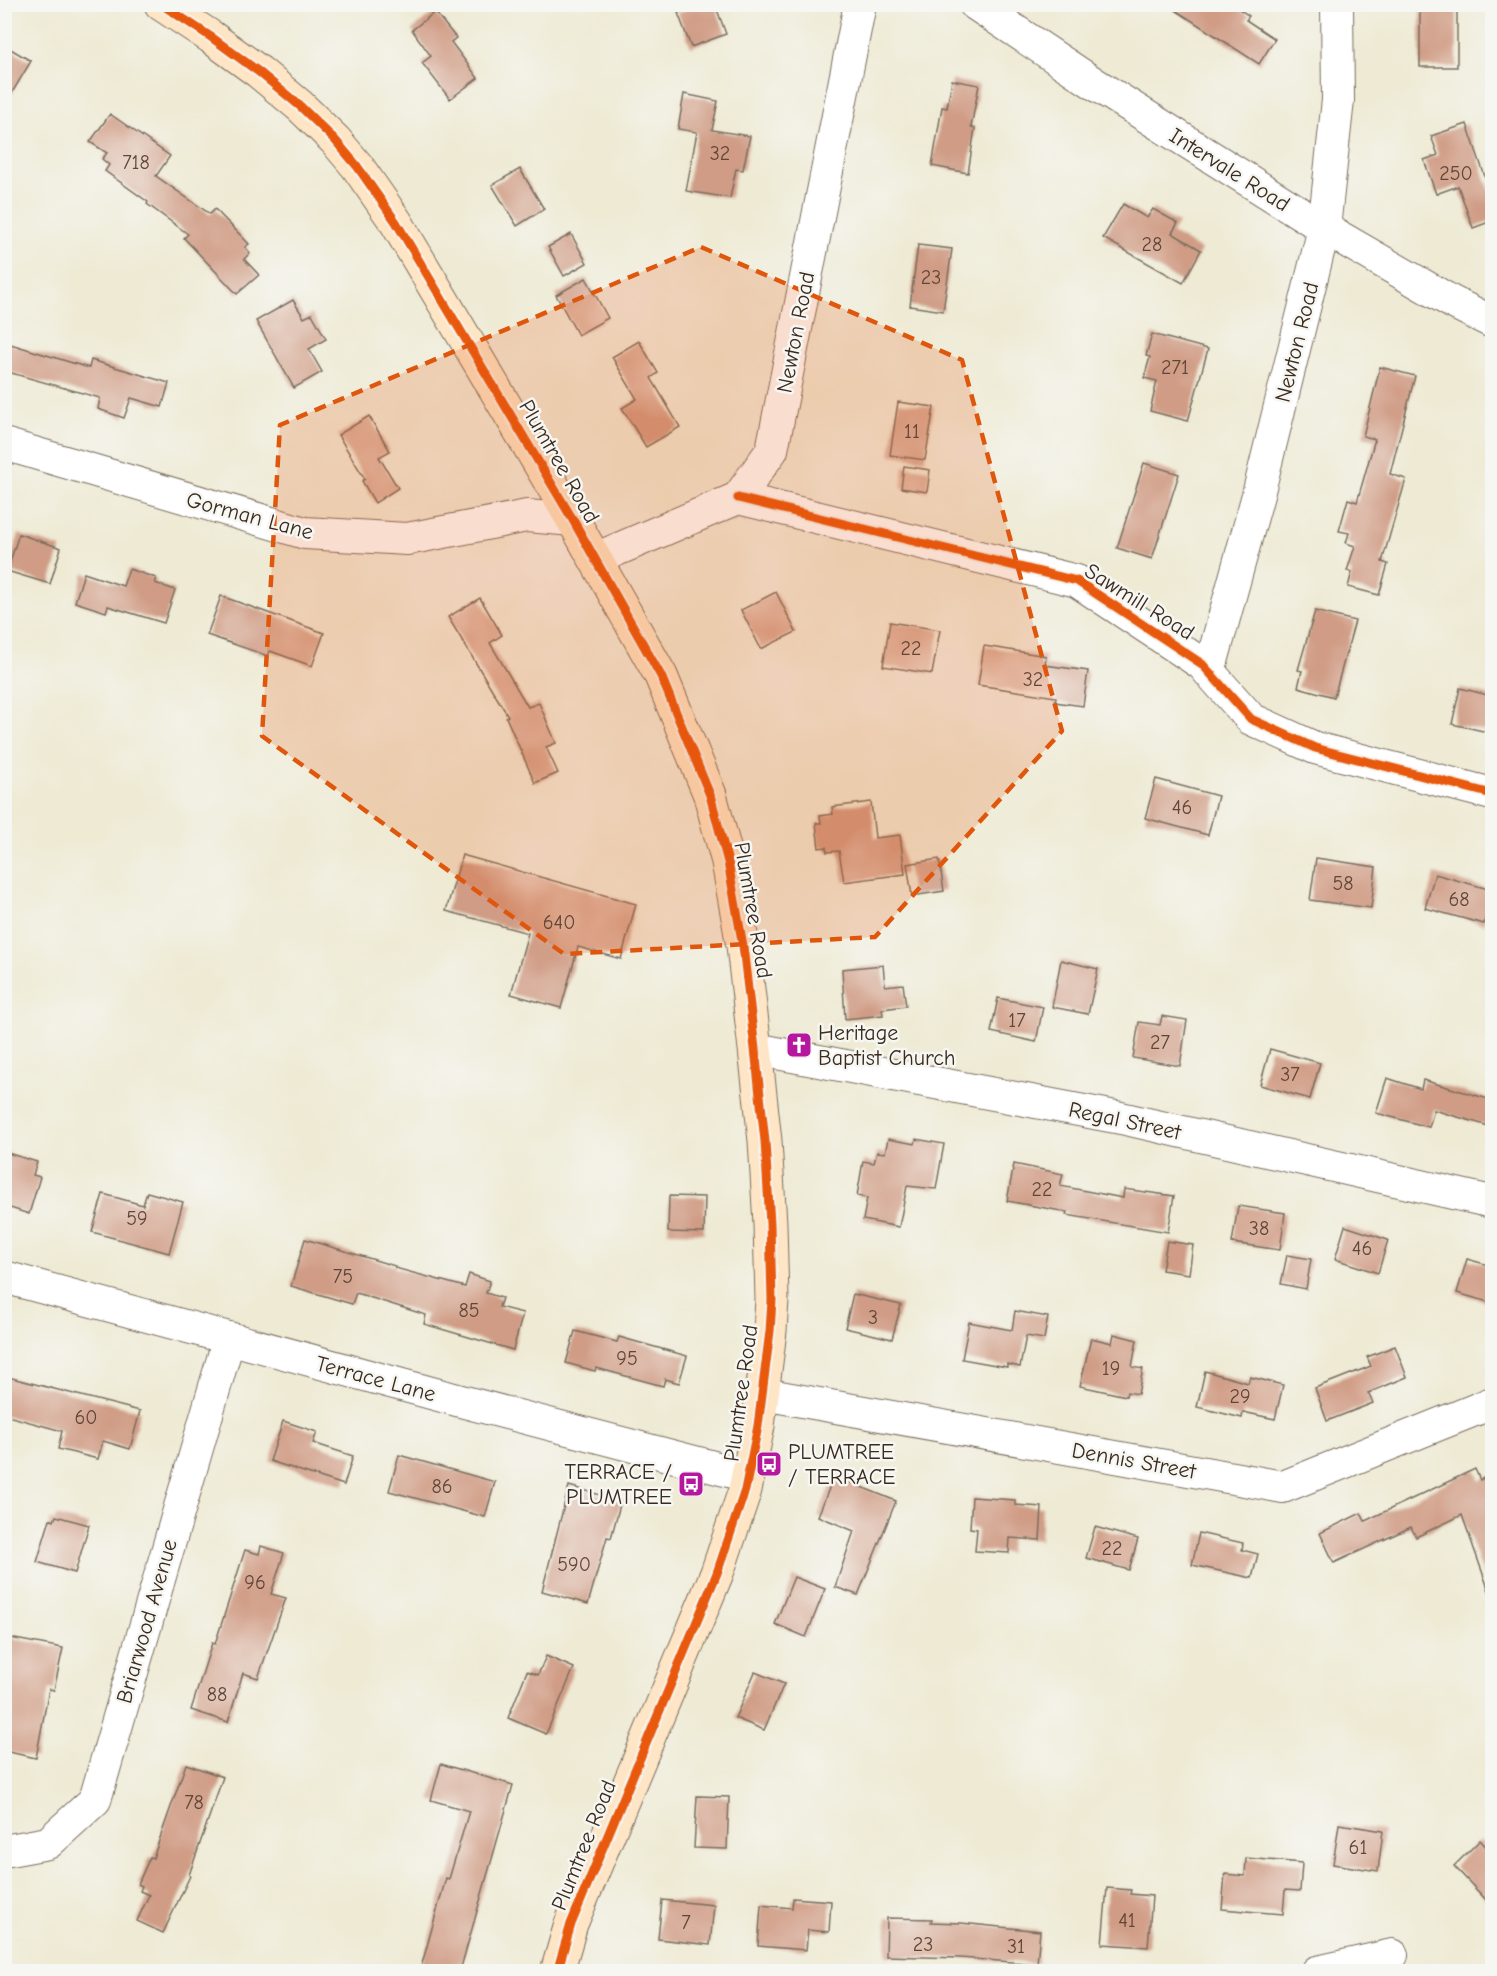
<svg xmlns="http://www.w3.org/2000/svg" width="1497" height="1976" viewBox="0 0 1497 1976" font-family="'Comic Neue',sans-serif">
  <rect width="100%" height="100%" fill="#f6f6f2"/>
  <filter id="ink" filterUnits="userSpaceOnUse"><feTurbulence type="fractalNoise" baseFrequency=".0167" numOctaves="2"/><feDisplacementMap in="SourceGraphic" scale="12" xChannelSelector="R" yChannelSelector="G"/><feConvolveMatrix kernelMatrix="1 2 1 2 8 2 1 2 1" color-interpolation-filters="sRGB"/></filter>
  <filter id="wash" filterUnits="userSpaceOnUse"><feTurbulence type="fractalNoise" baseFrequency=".008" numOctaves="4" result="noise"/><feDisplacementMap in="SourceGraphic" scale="24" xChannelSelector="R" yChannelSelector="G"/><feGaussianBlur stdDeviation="1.35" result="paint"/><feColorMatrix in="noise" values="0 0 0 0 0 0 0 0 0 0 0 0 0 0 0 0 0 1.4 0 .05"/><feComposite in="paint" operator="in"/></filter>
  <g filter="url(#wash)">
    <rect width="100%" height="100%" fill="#eeead4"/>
    <g id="blocks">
      <g fill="#d09c85">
        <path d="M700,4H715L726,34L691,47L678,13Z"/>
        <path d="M1166,4H1232L1249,16L1246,20L1275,39L1259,64Z"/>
        <rect x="1420" y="9" width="37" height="58"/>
        <path d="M435,12L456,38L451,42L478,78L450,99L422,63L431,56L412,30Z"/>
        <path d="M4,45L31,61L4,106Z"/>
        <path d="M952,80L979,85L971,127L975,128L968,173L932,166L942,107L947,108Z"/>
        <path d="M684,94L718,101L712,130L750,136L743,170L736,169L730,198L686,191L697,132L678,129Z"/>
        <path d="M110,114L170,156L156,176L210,214L215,209L249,244L245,247L250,253L244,259L259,275L237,294L184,238L188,234L147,204L148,202L105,171L109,165L102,159L107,153L90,142Z"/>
        <path d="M1467,124L1492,197V221L1473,228L1458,186L1436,194L1424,160L1438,155L1431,136Z"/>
        <path d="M520,169L544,209L517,226L492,185Z"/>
        <path d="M1123,204L1147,218L1153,209L1178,223L1172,233L1201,250L1183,283L1103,238Z"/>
        <path d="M571,234L587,263L564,276L548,247Z"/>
        <path d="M918,245L952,249L943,311L910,306Z"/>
        <path d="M586,278L608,318L578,335L556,295Z"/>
        <path d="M293,300L304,318L312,314L326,339L309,349L322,372L294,388L256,321Z"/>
        <path d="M1152,334L1208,349L1188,421L1150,411L1157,381L1144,378L1150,357L1146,356Z"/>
        <path d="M639,341L658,373L651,378L680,427L646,447L622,408L637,399L612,357Z"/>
        <path d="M4,342L89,368L91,360L169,383L162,407L131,398L124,418L98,409L100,398L4,371Z"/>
        <path d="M1380,367L1415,376L1390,474L1406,479L1382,562L1388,564L1379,595L1348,587L1352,572L1347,571L1355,546L1346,543L1349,533L1339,531L1348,499L1357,502L1375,439L1363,436Z"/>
        <path d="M898,402L934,407L925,460L890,455Z"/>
        <path d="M369,416L390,451L379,457L398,488L375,503L362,481L365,479L338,435Z"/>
        <path d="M1144,463L1179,474L1152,559L1117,548Z"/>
        <path d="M904,466L930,470L927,492L901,488Z"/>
        <path d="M19,534L61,548L50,584L7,571Z"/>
        <path d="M129,569L156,578L155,583L175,590L164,623L108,606L106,612L75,602L84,573L123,586Z"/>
        <path d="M776,592L796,632L761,649L741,610Z"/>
        <path d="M221,596L324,633L312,666L270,651L268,656L207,635Z"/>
        <path d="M480,598L502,635L490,643L528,707L539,703L556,743L546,747L558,773L535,783L506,717L508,716L448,617Z"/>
        <path d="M1315,611L1355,621L1334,697L1298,687L1302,671L1298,670Z"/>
        <path d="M890,622L940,630L932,674L883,666Z"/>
        <path d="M984,646L1046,656L1045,665L1088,671L1083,706L1055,702L1056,697L978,685Z"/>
        <path d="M1460,688L1492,696V733L1452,724Z"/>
        <path d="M1156,779L1218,796L1208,835L1145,818Z"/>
        <path d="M871,802L875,838L900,835L905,874L844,882L839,851L827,852L826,847L819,848L816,823H821L820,816L833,814L832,807Z"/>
        <path d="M462,855L636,904L621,959L578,947L561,1008L511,994L528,933L446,911Z"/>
        <path d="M1316,858L1376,867L1371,908L1310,900Z"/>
        <path d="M939,859L944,891L912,896L907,864Z"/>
        <path d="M1435,874L1492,890L1484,924L1425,908Z"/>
        <path d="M1061,960L1098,969L1088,1014L1052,1007Z"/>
        <path d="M883,965L885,986L903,984L906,1006L882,1009L883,1015L845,1019L842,969Z"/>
        <path d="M998,998L1043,1007L1036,1042L991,1032Z"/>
        <path d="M1162,1016L1187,1020L1180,1066L1133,1058L1139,1022L1160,1025Z"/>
        <path d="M1270,1049L1320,1063L1310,1099L1260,1085Z"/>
        <path d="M1387,1078L1421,1089L1423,1080L1492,1100V1127L1434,1110L1429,1127L1376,1113Z"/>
        <path d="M888,1139L915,1144L916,1139L944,1144L936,1189L907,1186L899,1227L863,1220L867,1198L857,1196L863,1161L874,1163L877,1152L885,1153Z"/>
        <path d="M4,1152L37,1162L33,1175L40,1177L29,1214L4,1206Z"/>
        <path d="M1014,1164L1063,1174L1060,1186L1123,1198L1124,1189L1174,1196L1168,1232L1066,1215L1067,1212L1007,1201Z"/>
        <path d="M147,1192L183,1202L169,1253L92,1232L103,1194L143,1205Z"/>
        <path d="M669,1196L705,1197L704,1233L668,1232Z"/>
        <path d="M1238,1206L1285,1213L1280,1250L1232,1243Z"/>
        <path d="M1345,1226L1388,1240L1378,1273L1335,1259Z"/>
        <path d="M305,1239L395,1266V1268L465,1287L469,1274L490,1281L486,1293L502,1298L499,1307L523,1313L513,1350L424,1324L426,1315L356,1293L352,1304L291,1286Z"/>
        <path d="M1167,1241L1193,1245L1189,1274L1162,1270Z"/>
        <path d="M1287,1255L1311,1259L1306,1289L1281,1284Z"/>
        <path d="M1467,1259L1492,1266V1303L1457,1293Z"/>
        <path d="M853,1294L901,1305L892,1339L845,1328Z"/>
        <path d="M1015,1311L1048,1317L1044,1339L1026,1336L1020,1367L1007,1364V1367L962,1359L969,1322L1012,1330Z"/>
        <path d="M575,1331L617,1342L619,1337L687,1356L679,1383L665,1379L663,1386L596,1368L595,1371L566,1363Z"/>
        <path d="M1114,1334L1137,1340L1132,1367L1143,1369L1138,1394L1127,1392L1126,1396L1080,1386L1091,1338L1112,1343Z"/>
        <path d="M1395,1346L1407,1377L1368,1393L1373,1403L1327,1421L1315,1388L1371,1366L1367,1357Z"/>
        <path d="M1205,1371L1248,1383L1250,1377L1283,1385L1275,1419L1243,1412L1242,1418L1197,1407Z"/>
        <path d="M4,1376L140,1411L130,1449L103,1441L98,1459L58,1449L62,1431L4,1415Z"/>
        <path d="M283,1421L317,1432L313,1443L353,1456L344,1485L270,1461Z"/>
        <path d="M399,1455L495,1482L485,1517L389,1491Z"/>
        <path d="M1475,1469L1480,1480L1492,1474V1590L1489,1591L1462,1515L1416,1537L1411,1527L1334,1563L1320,1533L1361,1513L1365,1521Z"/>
        <path d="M834,1476L896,1501L858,1595L835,1587L854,1531L818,1516Z"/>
        <path d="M569,1486L621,1501L611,1538L607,1537L588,1604L542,1591Z"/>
        <path d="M972,1497L1015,1500V1505L1042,1507L1040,1540L1010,1538L1009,1553L975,1551L977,1529L970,1528Z"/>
        <path d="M56,1516L89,1525L75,1573L37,1562L50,1519L54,1521Z"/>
        <path d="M1095,1527L1138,1539L1129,1570L1086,1558Z"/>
        <path d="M1199,1533L1243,1543L1242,1550L1258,1554L1252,1578L1192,1565Z"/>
        <path d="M261,1546L284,1553L271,1594L286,1598L258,1678L243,1673L228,1722L191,1710L212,1643L215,1644L245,1550L259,1554Z"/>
        <path d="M794,1577L825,1589L806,1637L775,1624Z"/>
        <path d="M10,1638L63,1648L54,1690L49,1689L36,1758L4,1751V1668Z"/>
        <path d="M546,1656L574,1668L546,1734L508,1718L527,1671L538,1675Z"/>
        <path d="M755,1672L784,1684L764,1730L735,1718Z"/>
        <path d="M186,1764L223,1777L189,1875L190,1876L163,1933L137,1921L149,1895L140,1891L142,1886L138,1884L150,1857L153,1858Z"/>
        <path d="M441,1764L513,1785L460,1971H420L446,1878L449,1879L469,1811L431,1800Z"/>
        <path d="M697,1796L729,1797L727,1849L694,1848Z"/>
        <path d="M1339,1824L1383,1831L1378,1871L1333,1864Z"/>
        <path d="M1480,1840L1492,1853V1906L1454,1866Z"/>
        <path d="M1246,1858L1302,1863L1300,1891L1285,1890L1283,1914L1222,1909L1225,1874L1245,1876Z"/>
        <path d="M1107,1888L1131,1890L1130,1894L1152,1896L1148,1947L1102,1944Z"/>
        <path d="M793,1898L831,1901L829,1932L808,1930L806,1950L758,1946L761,1905L792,1908Z"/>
        <path d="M662,1900L714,1905L710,1945L658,1939Z"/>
        <path d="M887,1918L932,1919L931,1922L961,1923L1040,1931L1037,1964L960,1958L886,1956Z"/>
      </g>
    </g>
  </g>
  <g filter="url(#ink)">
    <use href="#blocks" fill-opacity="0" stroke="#7a6d5e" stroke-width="1.5"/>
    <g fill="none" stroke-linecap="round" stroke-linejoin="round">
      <g stroke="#7a6d5e" stroke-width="34">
        <g id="street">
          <path d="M975,4L1095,84L1324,228L1452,302L1492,322"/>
          <path d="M4,444L305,533L407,539L527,516L573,520"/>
          <path d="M738,498L1077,581L1202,664L1251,719L1315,748L1492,794"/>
          <path d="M595,559L738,498L772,450L860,4"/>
          <path d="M1209,672L1258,495L1324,228L1338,100L1337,4"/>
          <path d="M755,1049L1121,1118L1492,1202"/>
          <path d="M4,1277L457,1400L748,1476"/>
          <path d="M763,1394L1283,1487L1492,1403"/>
          <path d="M4,1851L48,1843L95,1800L229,1338"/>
          <path d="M1317,1972L1392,1955"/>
        </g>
      </g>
      <g stroke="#7a6d5e" stroke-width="35">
        <path id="secondary" d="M161,4L211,37L259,72L300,106L335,140L357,166L396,222L573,520L661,676L710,795L728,862L743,946L755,1049L765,1141L770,1224L772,1300L770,1331L758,1426L745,1490L717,1573L571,1924L557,1972"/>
      </g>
      <use href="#street" stroke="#fff" stroke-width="32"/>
      <use href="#secondary" stroke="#fde5c5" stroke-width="33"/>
      <g stroke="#f6f6f2" stroke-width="13">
        <g id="cycleway">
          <path d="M161,4L211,37L259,72L300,106L335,140L357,166L396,222L573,520L661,676L710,795L728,862L743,946L755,1049L765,1141L770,1224L772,1300L770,1331L758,1426L745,1490L717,1573L571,1924L557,1972"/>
          <path d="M738,498L1077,581L1202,664L1251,719L1315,748L1492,794"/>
        </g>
      </g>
      <use href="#cycleway" stroke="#e8590c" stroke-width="9"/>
    </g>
  </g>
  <path fill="#df570d" fill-opacity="0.2" stroke="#df570d" stroke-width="4.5" stroke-dasharray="12 8" stroke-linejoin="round" d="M701,247L962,360L1062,731L875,937L564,954L262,736L280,425Z"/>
  <defs>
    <g id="church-square" transform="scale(1.35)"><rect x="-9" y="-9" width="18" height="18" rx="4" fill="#b5179e" stroke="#f6f6f2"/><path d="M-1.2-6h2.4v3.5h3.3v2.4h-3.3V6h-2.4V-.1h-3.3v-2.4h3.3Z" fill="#fff"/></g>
    <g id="bus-square" transform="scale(1.35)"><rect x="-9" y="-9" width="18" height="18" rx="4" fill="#b5179e" stroke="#f6f6f2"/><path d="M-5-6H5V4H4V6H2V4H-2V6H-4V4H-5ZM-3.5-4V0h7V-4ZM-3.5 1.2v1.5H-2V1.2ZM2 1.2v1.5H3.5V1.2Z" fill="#fff"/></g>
  </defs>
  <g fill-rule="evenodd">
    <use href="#church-square" x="799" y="1045"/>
    <use href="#bus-square" x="769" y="1464"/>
    <use href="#bus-square" x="691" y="1484"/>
  </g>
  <g text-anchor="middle" stroke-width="5" stroke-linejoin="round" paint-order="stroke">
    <g font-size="20" fill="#604638">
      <text x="720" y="160">32</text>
      <text x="136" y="169">718</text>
      <text x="1456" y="180">250</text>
      <text x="1152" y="251">28</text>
      <text x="931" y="284">23</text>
      <text x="1175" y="374">271</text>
      <text x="912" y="438">11</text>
      <text x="911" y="655">22</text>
      <text x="1033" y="686">32</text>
      <text x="1182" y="814">46</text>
      <text x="1343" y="890">58</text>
      <text x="1459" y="906">68</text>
      <text x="559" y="929">640</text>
      <text x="1017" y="1027">17</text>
      <text x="1160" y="1049">27</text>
      <text x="1290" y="1081">37</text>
      <text x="1042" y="1196">22</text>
      <text x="137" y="1225">59</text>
      <text x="1259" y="1235">38</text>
      <text x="1362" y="1255">46</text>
      <text x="343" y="1283">75</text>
      <text x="469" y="1317">85</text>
      <text x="873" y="1324">3</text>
      <text x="627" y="1365">95</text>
      <text x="1111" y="1375">19</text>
      <text x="1240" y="1403">29</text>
      <text x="86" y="1424">60</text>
      <text x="442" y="1493">86</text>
      <text x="1112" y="1555">22</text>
      <text x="574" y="1571">590</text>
      <text x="255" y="1589">96</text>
      <text x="217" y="1701">88</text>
      <text x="194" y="1809">78</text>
      <text x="1358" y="1854">61</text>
      <text x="1127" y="1927">41</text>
      <text x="686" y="1929">7</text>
      <text x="923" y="1951">23</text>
      <text x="1016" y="1953">31</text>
    </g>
    <g font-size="22" fill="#3b2a1e" stroke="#f6f6f2">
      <text transform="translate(1230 169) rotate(32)" y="8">Intervale Road</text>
      <text transform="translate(795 332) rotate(-79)" y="8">Newton Road</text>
      <text transform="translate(1296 342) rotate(-76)" y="8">Newton Road</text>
      <text transform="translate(560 461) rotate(60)" y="8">Plumtree Road</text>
      <text transform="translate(250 515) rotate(15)" y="8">Gorman Lane</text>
      <text transform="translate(1140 601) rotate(32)" y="8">Sawmill Road</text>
      <text transform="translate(754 910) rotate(80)" y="8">Plumtree Road</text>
      <text transform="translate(1125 1120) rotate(12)" y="8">Regal Street</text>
      <text transform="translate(376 1378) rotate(15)" y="8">Terrace Lane</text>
      <text transform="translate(740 1393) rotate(-82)" y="8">Plumtree Road</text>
      <text transform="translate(1134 1460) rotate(10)" y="8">Dennis Street</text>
      <text transform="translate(146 1621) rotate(-74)" y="8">Briarwood Avenue</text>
      <text transform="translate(583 1845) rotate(-68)" y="8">Plumtree Road</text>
    </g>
    <g font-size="22" fill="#3b2a1e" stroke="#f6f6f2" text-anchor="start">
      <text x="818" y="1040">Heritage<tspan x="818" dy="25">Baptist Church</tspan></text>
      <text x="788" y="1459">PLUMTREE<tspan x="788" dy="25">/ TERRACE</tspan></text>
      <text x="672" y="1479" text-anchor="end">TERRACE /<tspan x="672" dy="25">PLUMTREE</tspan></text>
    </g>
  </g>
  <rect width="1497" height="1976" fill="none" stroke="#f6f6f2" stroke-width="24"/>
</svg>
